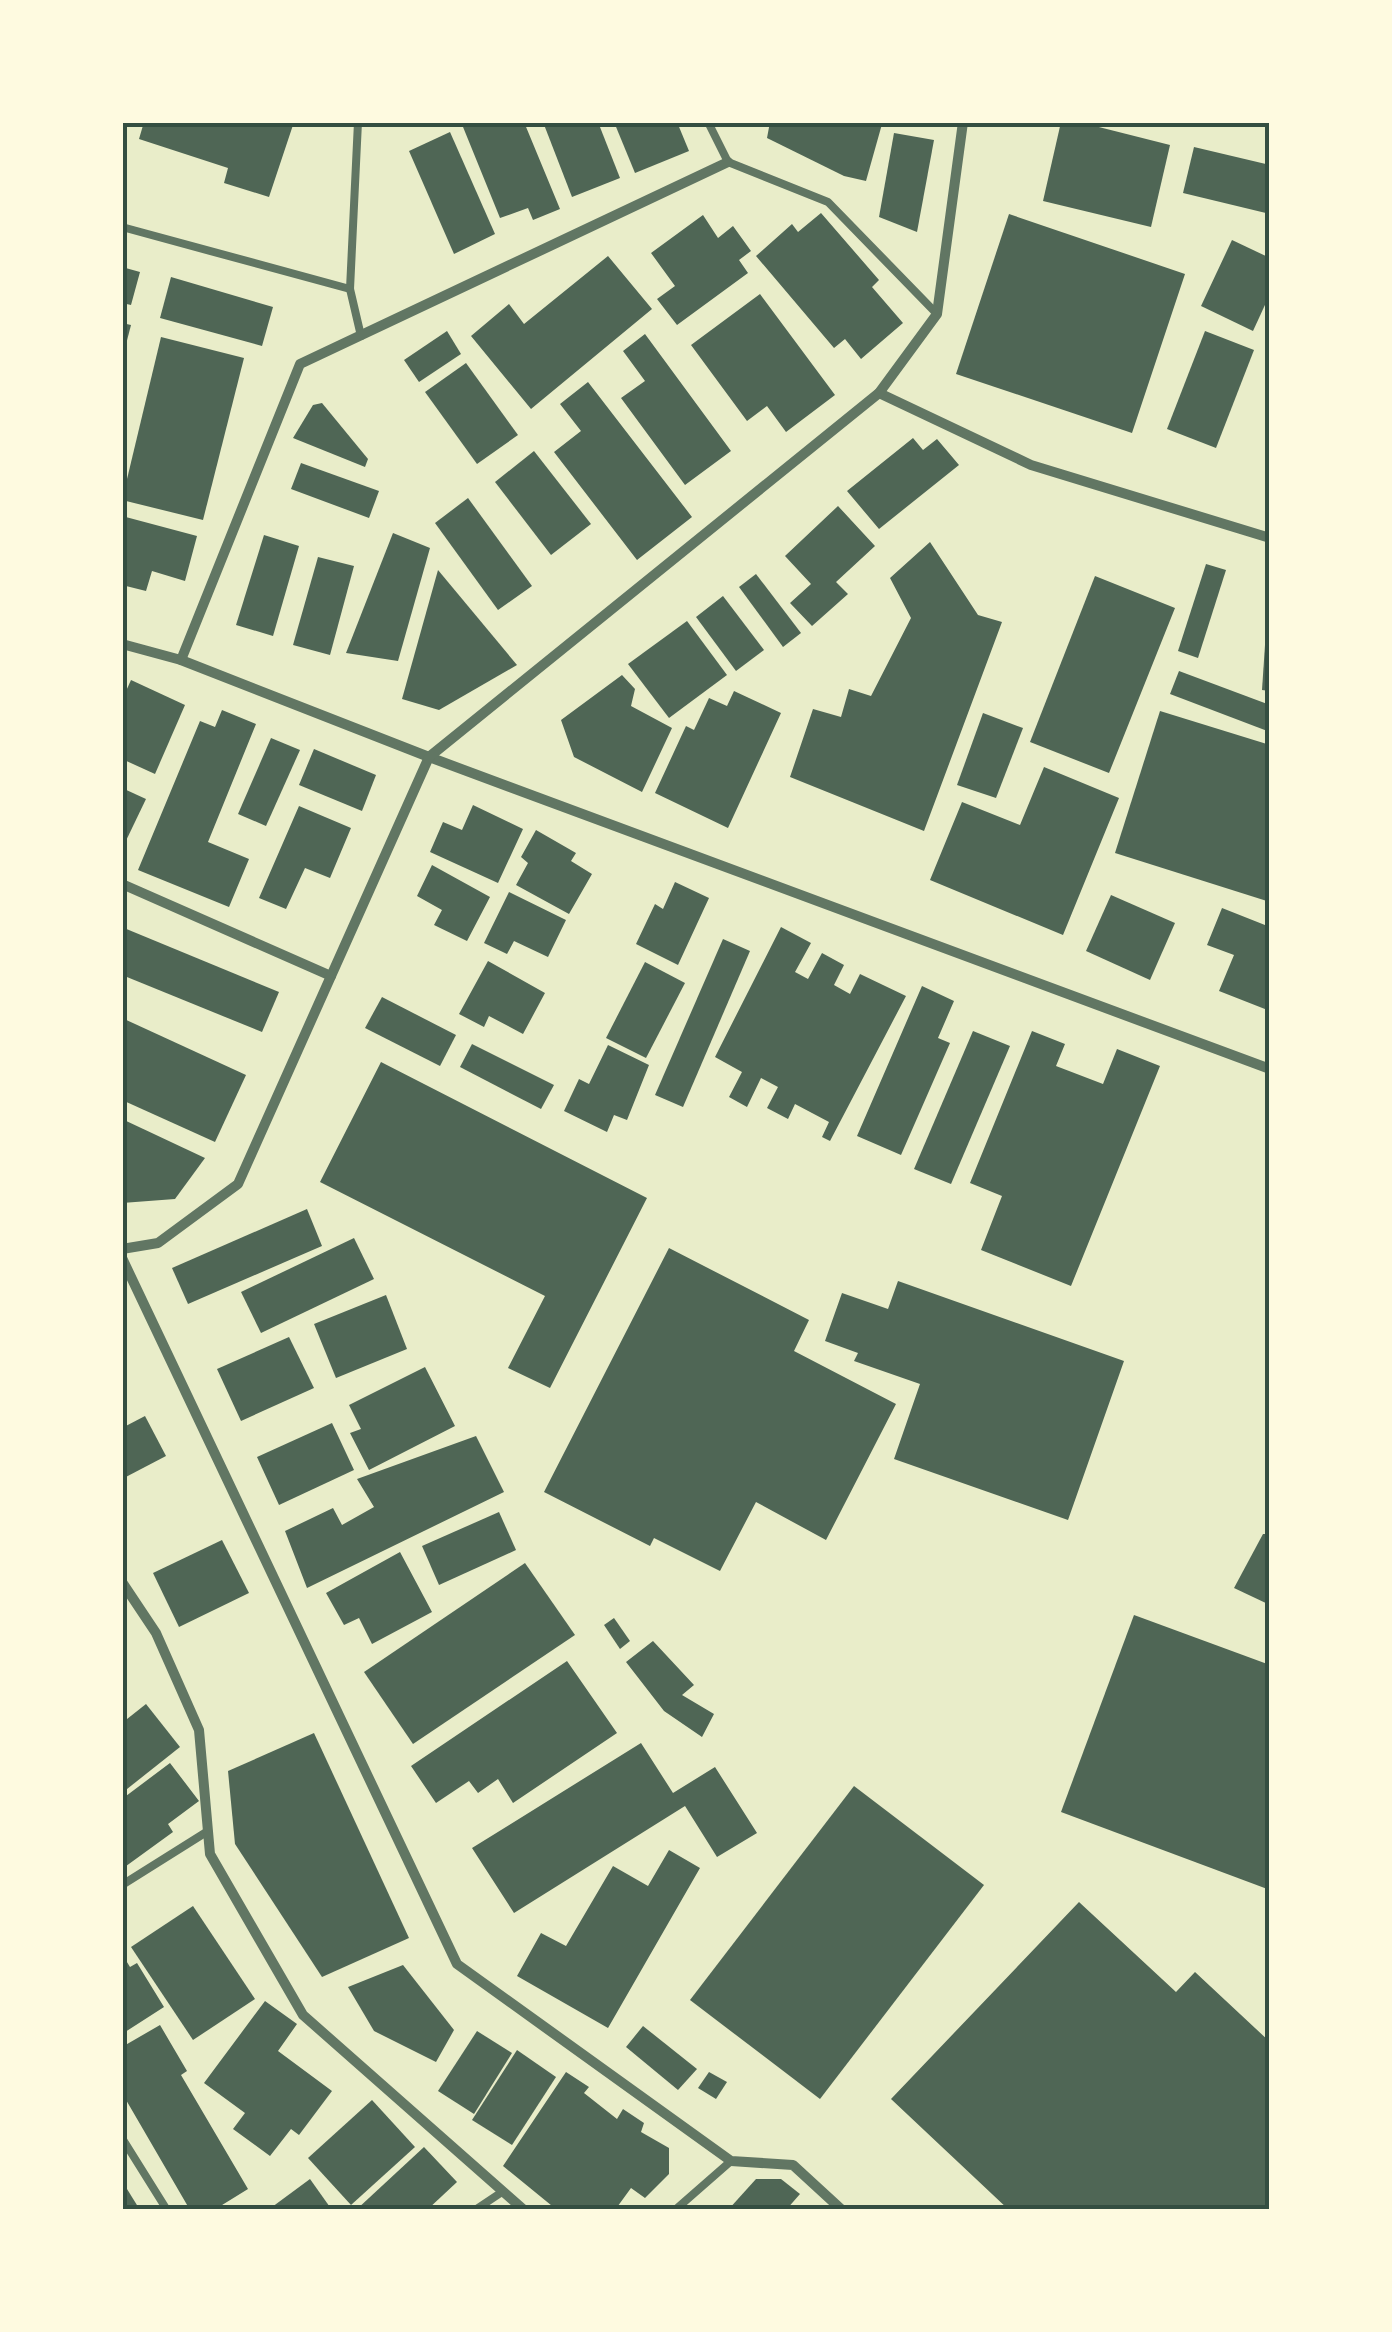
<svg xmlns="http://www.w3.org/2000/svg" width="1392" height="2332" viewBox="0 0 1392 2332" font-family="'Crimson Pro',serif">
  <rect width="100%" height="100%" fill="#e9edc9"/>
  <g fill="#4f6655">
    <path d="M144,122H294L269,197L224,183L228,168L139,139Z"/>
    <path d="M461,122H524L560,209L533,220L528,208L500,218Z"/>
    <path d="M543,122H598L620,178L572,197Z"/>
    <path d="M614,122H677L689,151L635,173Z"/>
    <path d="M770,122L882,124L866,181L844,176L767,138Z"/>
    <path d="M1061,122H1079L1170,145L1151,227L1043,201Z"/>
    <path d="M450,132L495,234L454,254L409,151Z"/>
    <path d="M894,133L934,140L917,232L879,217Z"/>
    <path d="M1194,147L1270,165V214L1183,193Z"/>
    <path d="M821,213L879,280L872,287L903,323L861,359L845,339L834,348L756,256L792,224L798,232Z"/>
    <path d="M1009,214L1185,274L1132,433L956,374Z"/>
    <path d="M703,215L718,238L733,226L751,251L739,260L748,273L677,325L657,299L675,286L651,253Z"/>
    <path d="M1232,240L1270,258V294L1253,331L1201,306Z"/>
    <path d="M608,256L652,309L531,409L471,336L509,304L524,324Z"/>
    <path d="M122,267L140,272L131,305L122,303Z"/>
    <path d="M171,277L273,307L262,346L160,318Z"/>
    <path d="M760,294L835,395L786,432L767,406L747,421L691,345Z"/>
    <path d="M122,323L131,325L124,352H122Z"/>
    <path d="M447,331L461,354L419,382L404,360Z"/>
    <path d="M1205,331L1254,350L1216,448L1167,429Z"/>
    <path d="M645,334L731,451L685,485L621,398L645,381L623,351Z"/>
    <path d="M161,337L244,358L203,520L122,500Z"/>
    <path d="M466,363L518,435L477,464L425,392Z"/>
    <path d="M588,382L692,517L637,560L554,452L581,431L560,404Z"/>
    <path d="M322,403L368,459L365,467L293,438L313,405Z"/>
    <path d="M913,438L923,450L937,439L959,465L879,529L847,491Z"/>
    <path d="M534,451L591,524L551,555L495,482Z"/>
    <path d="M301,463L379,491L369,518L291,489Z"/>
    <path d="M468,498L532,586L498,610L435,523Z"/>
    <path d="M838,506L875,546L836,582L848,594L812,626L790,603L811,584L785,556Z"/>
    <path d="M122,516L197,536L185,581L152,571L146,591L122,585Z"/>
    <path d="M393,533L430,548L398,661L346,653Z"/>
    <path d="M264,535L299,546L273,636L236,625Z"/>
    <path d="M930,542L978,615L1002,622L924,831L790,777L813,709L841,717L849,689L871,696L911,618L890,578Z"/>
    <path d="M318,557L354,566L330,655L293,645Z"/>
    <path d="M1206,564L1226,570L1198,658L1178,651Z"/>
    <path d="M438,570L517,665L439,710L402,699Z"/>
    <path d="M756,574L801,633L783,647L739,587Z"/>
    <path d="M1095,576L1175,608L1109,773L1030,742Z"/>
    <path d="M723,596L764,650L736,671L696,617Z"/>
    <path d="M1267,615H1270V691L1262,690Z"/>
    <path d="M687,621L727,675L669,718L628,664Z"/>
    <path d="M1179,671L1270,705V732L1170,694Z"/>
    <path d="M622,675L635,689L631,706L672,728L642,792L574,757L561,720Z"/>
    <path d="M131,680L185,705L155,774L122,759V700Z"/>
    <path d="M734,691L781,713L728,828L655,793L686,726L694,730L709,698L727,706Z"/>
    <path d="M222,710L256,724L208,842L249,859L229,907L138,870L200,721L215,727Z"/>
    <path d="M1160,711L1270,745V902L1115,853Z"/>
    <path d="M983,713L1023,728L996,798L957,785Z"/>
    <path d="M271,738L300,750L266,826L238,814Z"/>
    <path d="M314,749L376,775L362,811L299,785Z"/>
    <path d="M1044,767L1119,798L1063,935L930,880L962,802L1020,825Z"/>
    <path d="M122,788L146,799L122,849Z"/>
    <path d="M473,805L523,829L498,883L430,852L443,822L462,830Z"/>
    <path d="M299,806L351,828L330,878L305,868L286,909L259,898Z"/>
    <path d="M536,830L576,853L571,861L592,874L569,914L516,885L528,863L521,857Z"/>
    <path d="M432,865L490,897L467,941L434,925L442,910L417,896Z"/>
    <path d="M675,882L709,898L678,965L636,944L655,904L663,909Z"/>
    <path d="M509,892L566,920L548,957L514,941L507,954L484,943Z"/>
    <path d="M1111,895L1175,923L1150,980L1086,951Z"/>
    <path d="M1222,908L1270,927V1011L1219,991L1234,955L1207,945Z"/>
    <path d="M781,927L811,943L795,972L808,979L822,953L844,965L834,985L850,994L860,974L906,996L830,1141L822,1137L829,1122L795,1104L788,1119L767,1108L778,1087L761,1078L747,1107L729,1097L742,1072L715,1057Z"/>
    <path d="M124,928L279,992L262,1032L122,975Z"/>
    <path d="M723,939L750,951L683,1107L655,1095Z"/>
    <path d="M488,961L545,993L523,1034L489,1016L484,1027L459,1014Z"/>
    <path d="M645,962L685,983L646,1058L606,1038Z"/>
    <path d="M922,986L954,1001L938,1038L950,1043L901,1155L857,1136Z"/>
    <path d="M382,997L456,1035L440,1066L365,1028Z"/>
    <path d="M122,1018L246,1075L215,1142L122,1100Z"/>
    <path d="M973,1031L1010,1046L951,1184L914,1169Z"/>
    <path d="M1032,1031L1065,1044L1056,1066L1103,1084L1117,1049L1160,1066L1071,1286L981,1250L1002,1196L970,1183Z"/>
    <path d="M472,1044L554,1085L541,1109L460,1067Z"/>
    <path d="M608,1045L649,1065L627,1120L614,1115L607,1132L564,1111L579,1079L589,1084Z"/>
    <path d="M381,1062L647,1198L550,1388L508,1368L545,1296L320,1182Z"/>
    <path d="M122,1119L205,1158L175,1199L122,1203Z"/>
    <path d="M307,1209L322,1246L188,1304L172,1268Z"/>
    <path d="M354,1238L374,1279L261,1333L241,1292Z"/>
    <path d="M669,1248L809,1320L794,1351L896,1404L826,1540L756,1502L720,1571L654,1538L650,1546L544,1492Z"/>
    <path d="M898,1281L1124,1361L1068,1520L894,1459L920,1384L854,1361L858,1353L825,1341L842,1293L888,1309Z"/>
    <path d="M386,1295L407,1349L336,1378L314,1324Z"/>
    <path d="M289,1337L314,1388L241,1421L217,1369Z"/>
    <path d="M425,1367L455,1426L369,1470L350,1433L361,1429L349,1405Z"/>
    <path d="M145,1416L166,1456L122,1479V1428Z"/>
    <path d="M332,1423L354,1470L279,1505L257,1457Z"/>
    <path d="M476,1436L504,1492L307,1588L285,1531L333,1508L342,1525L374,1507L357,1479Z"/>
    <path d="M499,1512L516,1550L439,1585L422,1546Z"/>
    <path d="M1263,1534H1270V1605L1234,1588Z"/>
    <path d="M222,1540L249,1593L179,1627L153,1573Z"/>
    <path d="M400,1552L432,1612L372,1644L359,1618L344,1625L326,1593Z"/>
    <path d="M525,1563L575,1635L413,1744L364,1672Z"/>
    <path d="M1134,1615L1270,1665V1890L1061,1812Z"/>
    <path d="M614,1618L630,1641L620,1649L604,1625Z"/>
    <path d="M653,1641L694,1685L682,1695L714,1714L702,1737L664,1711L626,1662Z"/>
    <path d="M567,1661L617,1733L513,1803L498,1779L478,1793L469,1781L436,1803L411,1766Z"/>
    <path d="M146,1704L180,1747L122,1793V1723Z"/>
    <path d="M314,1733L409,1938L322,1977L235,1844L228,1771Z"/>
    <path d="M641,1743L673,1793L715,1767L757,1833L717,1857L685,1806L514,1913L472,1848Z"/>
    <path d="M170,1763L199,1801L168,1824L173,1832L122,1869V1799Z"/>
    <path d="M854,1786L984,1885L820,2099L690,2000Z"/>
    <path d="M669,1850L700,1868L608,2028L517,1976L541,1933L566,1946L613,1866L648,1886Z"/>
    <path d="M1079,1902L1176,1992L1195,1972L1270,2042V2210H1009L891,2099Z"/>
    <path d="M193,1906L255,1999L193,2040L131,1947Z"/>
    <path d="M122,1954L130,1967L137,1963L164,2007L122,2034Z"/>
    <path d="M403,1965L454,2030L436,2062L374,2031L348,1987Z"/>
    <path d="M265,2001L297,2024L278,2051L332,2091L299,2135L291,2129L270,2156L233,2129L245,2113L204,2083Z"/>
    <path d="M160,2025L187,2071L181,2075L248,2189L214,2210H190L122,2093V2047Z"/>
    <path d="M643,2026L697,2069L678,2090L626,2047Z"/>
    <path d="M477,2031L512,2053L474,2114L438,2091Z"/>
    <path d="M517,2050L556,2077L512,2145L472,2120Z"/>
    <path d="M566,2072L589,2087L584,2093L617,2119L623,2109L644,2123L641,2132L669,2148V2174L645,2198L631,2188L615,2210H557L503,2166Z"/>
    <path d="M709,2072L727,2082L716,2099L698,2088Z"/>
    <path d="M372,2100L415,2147L351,2205L308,2158Z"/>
    <path d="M424,2147L457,2182L427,2210H356Z"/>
    <path d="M310,2179L332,2210H268Z"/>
    <path d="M756,2179H781L800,2194L786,2210H728Z"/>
    <path d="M127,2189L140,2210H122V2192Z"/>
  </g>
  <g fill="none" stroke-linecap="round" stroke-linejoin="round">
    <g stroke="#617663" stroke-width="8">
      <path d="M358,122L350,289L361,336"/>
      <path d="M708,122L728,162L828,202L937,314"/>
      <path d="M122,227L350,289"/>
      <path d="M122,1885L208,1831"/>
      <path d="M122,2138L167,2210"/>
      <path d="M475,2210L502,2192"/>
      <path d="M675,2210L731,2161"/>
    </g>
    <g stroke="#617663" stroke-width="10">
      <path d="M879,393L1031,465L1270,538"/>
      <path d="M122,644L181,660L429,757L1270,1069"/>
      <path d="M181,660L300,364L728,162"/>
      <path d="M122,884L331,976"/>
      <path d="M122,1249L158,1243L238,1184L429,757L879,393L937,314L963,122"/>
      <path d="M122,1258L457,1964L731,2161L793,2165L842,2210"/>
      <path d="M122,1582L156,1633L199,1730L210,1854L303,2015L524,2210"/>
    </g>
  </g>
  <rect width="1392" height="2332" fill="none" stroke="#fefae0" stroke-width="250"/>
  <rect x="125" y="125" width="1142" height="2082" fill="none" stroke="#344e41" stroke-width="4"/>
</svg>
